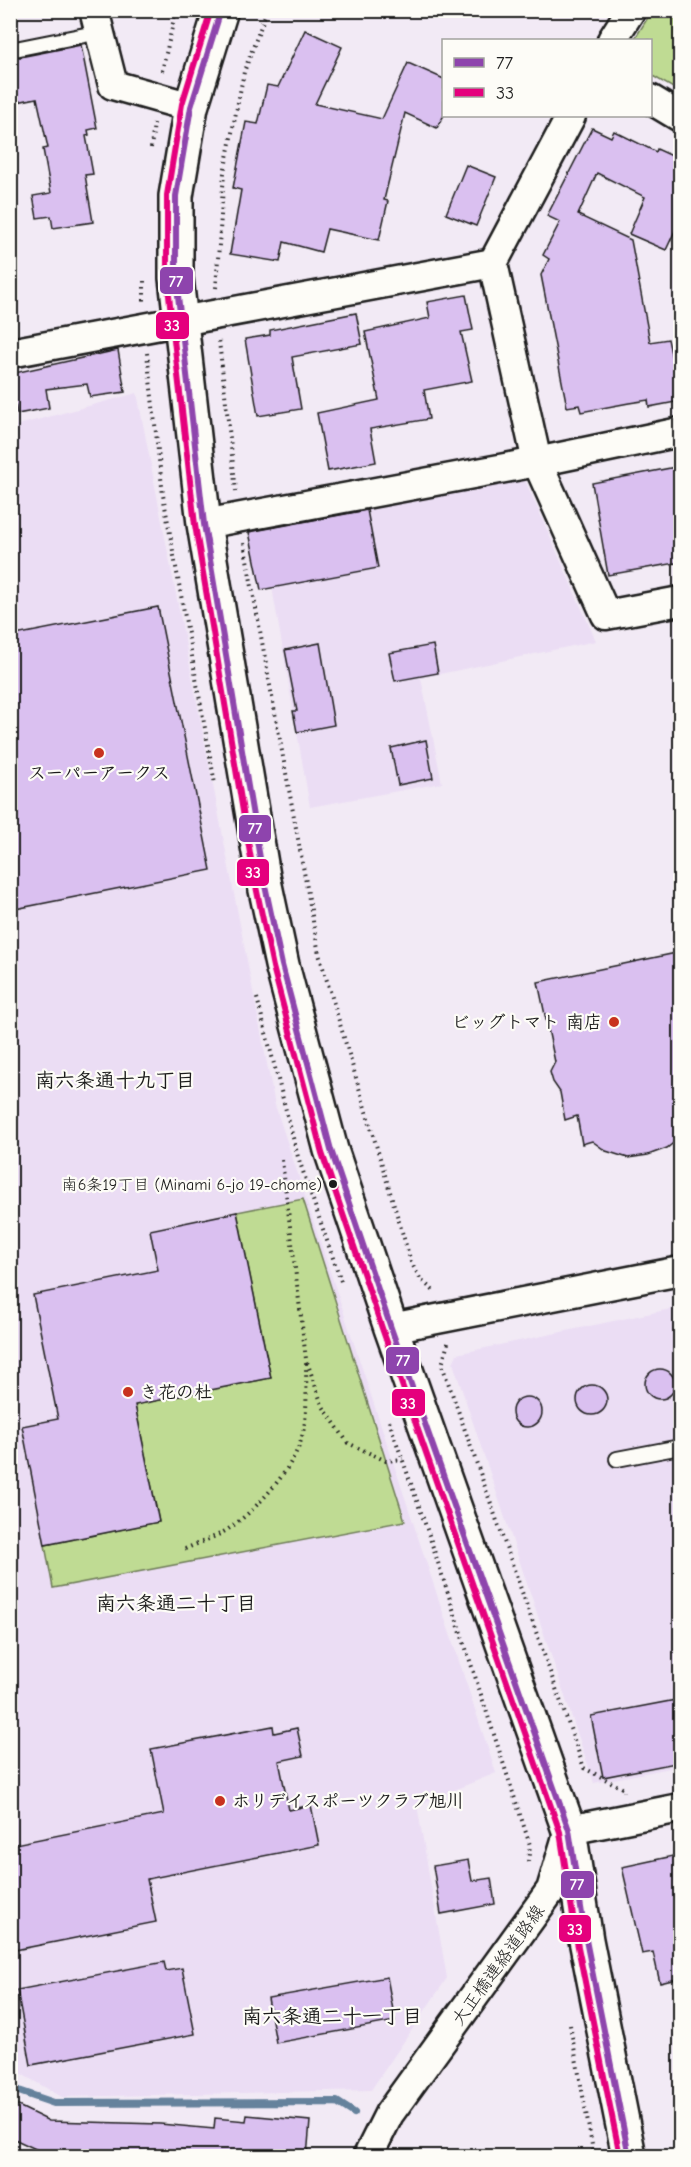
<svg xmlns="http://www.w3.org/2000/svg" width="691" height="2167" viewBox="0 0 691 2167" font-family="'Comic Neue','Klee One',sans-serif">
  <rect width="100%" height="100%" fill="#f2eaf5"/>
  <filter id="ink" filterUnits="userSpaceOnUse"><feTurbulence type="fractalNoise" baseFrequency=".0167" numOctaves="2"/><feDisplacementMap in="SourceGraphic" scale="12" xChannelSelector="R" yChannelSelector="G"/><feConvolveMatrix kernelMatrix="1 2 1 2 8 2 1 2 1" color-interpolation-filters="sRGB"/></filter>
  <g filter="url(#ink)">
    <g fill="#ebddf4">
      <path d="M137,393L275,1105L496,1773L417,1805L447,1978L371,2090L62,2097L11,2068V427Z"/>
      <path d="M524,478L596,641L421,678L442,783L310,807L262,529Z"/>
      <path d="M680,1307V1766L594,1783L453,1363L457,1354Z"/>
    </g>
    <g fill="#bfdb93" stroke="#6e7c58" stroke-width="1.5">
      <path d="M652,11H680V92L651,75L650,40H634Z"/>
      <path d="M303,1199L405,1521L53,1588L45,1545L159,1522L135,1405L271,1378L237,1212Z"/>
    </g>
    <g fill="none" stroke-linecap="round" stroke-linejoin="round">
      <path stroke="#65829c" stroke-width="8" d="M10,2088L54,2103L337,2102L354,2113"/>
    </g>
    <g fill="#dac0f0" stroke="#1c1c1c" stroke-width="1.5">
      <path d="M305,30L342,47L315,104L382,119L408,63L444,79V115L437,128L405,113L384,200L388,201L379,240L327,229L321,252L284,242L280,262L230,254L241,190L233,188L246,122L258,124L267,85L278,87Z"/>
      <path d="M81,45L97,128L88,130L89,135L86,136L93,174L85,175L93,222L53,228L51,216L37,218L33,196L51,193L43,149L48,148L37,98L17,102L10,59Z"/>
      <path d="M592,128L611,137L614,131L656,152L657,149L681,160V218L666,250L629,234L645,197L597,173L578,215L631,240L650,342L668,339L681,401L649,407L648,400L629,403L581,412L579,405L567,407L541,275L549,259L543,255L560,222L547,216Z"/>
      <path d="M466,165L496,177L476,226L446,214Z"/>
      <path d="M466,295L473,330L461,332L472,381L424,390L429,419L370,429L376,462L328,471L317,413L379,400L365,332L430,318L427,302Z"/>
      <path d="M356,313L362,344L292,357L301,409L258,416L245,339L270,335V330Z"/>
      <path d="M118,350L125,392L90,397L87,384L46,389L49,408L17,414L10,374Z"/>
      <path d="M681,466V562L608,575L592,483Z"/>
      <path d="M367,510L378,568L261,590L249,532Z"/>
      <path d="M158,607L211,870L10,910V636Z"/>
      <path d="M320,643L334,725L297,732L293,711H297L285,650Z"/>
      <path d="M433,645L438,673L395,681L389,653Z"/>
      <path d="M426,740L433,778L398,785L391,748Z"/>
      <path d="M681,952V1137L667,1148L648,1155L628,1158L606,1151L592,1141L582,1144L577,1116L565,1120L560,1092L553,1082L550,1072L555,1062L538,982Z"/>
      <path d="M237,1212L271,1378L135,1405L159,1522L45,1545L22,1426L58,1419L33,1295L158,1270L150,1230Z"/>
      <circle cx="660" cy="1384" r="15"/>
      <circle cx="592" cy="1400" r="15"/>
      <circle cx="527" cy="1412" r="15"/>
      <path d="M681,1699V1762L603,1777L591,1716Z"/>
      <path d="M273,1726L274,1733L297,1728L303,1756L279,1761L289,1810L311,1805L319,1845L147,1879L156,1922L10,1951V1845L164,1814L151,1749Z"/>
      <path d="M678,1855L681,1870V1978L660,1983L653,1952L642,1954L622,1867Z"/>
      <path d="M468,1860L472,1881L491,1878L495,1904L441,1914L433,1866Z"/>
      <path d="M164,1962L166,1971L182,1968L195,2034L31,2065L17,1990Z"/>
      <path d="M387,1977L395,2021L276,2043L268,1998Z"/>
      <path d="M10,2102L49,2121L160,2124L214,2129L215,2118L246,2121L247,2115L310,2121L307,2157H195L141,2151V2156L44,2153L10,2137Z"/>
    </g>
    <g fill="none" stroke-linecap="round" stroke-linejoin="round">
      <g stroke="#1c1c1c" stroke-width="18">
        <g id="service">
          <path d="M10,50L100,32"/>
          <path d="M617,1459L680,1447"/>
        </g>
      </g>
      <g stroke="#1c1c1c" stroke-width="33">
        <g id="minor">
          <path d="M94,10L113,85L191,107"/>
          <path d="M612,40L631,10"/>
          <path d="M650,99L680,117"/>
          <path d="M571,116L493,263L537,462L606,615L680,601"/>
          <path d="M10,353L493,263"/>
          <path d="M204,524L537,462L680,432"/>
          <path d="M391,1328L680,1271"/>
          <path d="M368,2156L389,2114L551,1890L569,1830L680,1808"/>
        </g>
      </g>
      <g stroke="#1c1c1c" stroke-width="38">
        <path id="tertiary" d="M221,10L191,107L176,196V278L204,524L263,876L282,965L331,1150L391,1328L569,1830L586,1940L629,2156"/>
      </g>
      <g stroke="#1c1c1c" stroke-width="4" stroke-dasharray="1.5 4.5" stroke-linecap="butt">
        <path d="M162,71L176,10"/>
        <path d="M151,148L154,123"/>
        <path d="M144,281V301"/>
        <path d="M216,288L224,173L244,72L267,10"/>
        <path d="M219,341L236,491"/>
        <path d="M147,353L163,495L215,784"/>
        <path d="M244,543L319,954L411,1262L421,1280L435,1292"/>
        <path d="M257,998L298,1157L342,1284"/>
        <path d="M282,1160L306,1359L322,1405L348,1443L386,1461L403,1459"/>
        <path d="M448,1343L442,1365L584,1768L624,1789V1792"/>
        <path d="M389,1421L429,1535L530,1845L528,1862"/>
        <path d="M185,1549C198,1543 214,1538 227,1530C255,1511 286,1477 299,1446C309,1420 306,1389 306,1363"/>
        <path d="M570,2025L594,2156"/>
      </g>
      <use href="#service" stroke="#fdfcf7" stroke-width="14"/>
      <use href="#minor" stroke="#fdfcf7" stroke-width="28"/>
      <use href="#tertiary" stroke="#fdfcf7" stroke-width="33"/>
      <g stroke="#fdfcf7" stroke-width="10">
        <path id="bus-1" d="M221,10L191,107L176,196V278L204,524L263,876L282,965L331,1150L391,1328L569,1830L586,1940L629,2156"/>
      </g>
      <g stroke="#fdfcf7" stroke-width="10">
        <path id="bus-2" d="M211,10L182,104L167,195V278L195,525L254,877L273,967L322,1153L383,1331L560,1832L577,1942L620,2156"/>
      </g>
      <use href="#bus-1" stroke="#8e44ad" stroke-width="6"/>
      <use href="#bus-2" stroke="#e5007d" stroke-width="6"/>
    </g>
  </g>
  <g fill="#c8321e" stroke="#fdfcf7" stroke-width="2">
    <circle cx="99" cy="753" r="6"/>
    <circle cx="614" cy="1022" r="6"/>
    <circle cx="128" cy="1392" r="6"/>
    <circle cx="220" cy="1801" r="6"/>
  </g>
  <circle fill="#1c1c1c" stroke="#fdfcf7" stroke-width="2" cx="333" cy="1184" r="5"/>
  <g text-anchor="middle" stroke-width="4.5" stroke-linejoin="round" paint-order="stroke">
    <g font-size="16" fill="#1c1c1c" stroke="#fdfcf7" text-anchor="end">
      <text x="322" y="1190">南6条19丁目 (Minami 6-jo 19-chome)</text>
    </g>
    <g font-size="18" font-weight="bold" fill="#1c1c1c" stroke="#fdfcf7" text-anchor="start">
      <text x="99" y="779" text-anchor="middle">スーパーアークス</text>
      <text x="602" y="1028" text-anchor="end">ビッグトマト 南店</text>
      <text x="140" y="1398">き花の杜</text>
      <text x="232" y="1807">ホリデイスポーツクラブ旭川</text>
    </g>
    <g font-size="18" fill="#1c1c1c" stroke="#fdfcf7">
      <text transform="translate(498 1965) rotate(-54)" y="6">大正橋連絡道路線</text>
    </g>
    <g font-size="20" font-weight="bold" fill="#1c1c1c" stroke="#fdfcf7">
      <text x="115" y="1087">南六条通十九丁目</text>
      <text x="176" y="1610">南六条通二十丁目</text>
      <text x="332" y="2023">南六条通二十一丁目</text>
    </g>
  </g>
  <g stroke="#fdfcf7" stroke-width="2">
    <rect x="159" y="266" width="35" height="29" rx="6" fill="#8e44ad"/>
    <rect x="155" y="311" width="35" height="29" rx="6" fill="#e5007d"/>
    <rect x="238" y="814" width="34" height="29" rx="6" fill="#8e44ad"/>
    <rect x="236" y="858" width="34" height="29" rx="6" fill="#e5007d"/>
    <rect x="385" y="1346" width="35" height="29" rx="6" fill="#8e44ad"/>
    <rect x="391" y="1388" width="35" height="29" rx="6" fill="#e5007d"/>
    <rect x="560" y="1870" width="35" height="29" rx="6" fill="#8e44ad"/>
    <rect x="558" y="1914" width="34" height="29" rx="6" fill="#e5007d"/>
  </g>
  <g font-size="16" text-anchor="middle" font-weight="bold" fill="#fff">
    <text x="176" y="287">77</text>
    <text x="172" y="331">33</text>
    <text x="255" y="834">77</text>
    <text x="253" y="878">33</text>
    <text x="403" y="1366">77</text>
    <text x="408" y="1409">33</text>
    <text x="577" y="1890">77</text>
    <text x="575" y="1935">33</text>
  </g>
  <rect width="691" height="2167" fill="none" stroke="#fdfcf7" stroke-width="36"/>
  <rect x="18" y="18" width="655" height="2131" fill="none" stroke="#1c1c1c" stroke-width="2" filter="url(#ink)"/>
  <rect x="442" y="39" width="210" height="78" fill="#fdfcf7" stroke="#a3a29f" stroke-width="1.5"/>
  <rect x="454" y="58" width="30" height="9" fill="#8e44ad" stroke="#a3a29f" stroke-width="1.5"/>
  <text x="496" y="69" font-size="18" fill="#1c1c1c">77</text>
  <rect x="454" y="88" width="30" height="9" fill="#e5007d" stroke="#a3a29f" stroke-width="1.5"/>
  <text x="496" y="99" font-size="18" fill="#1c1c1c">33</text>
</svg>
